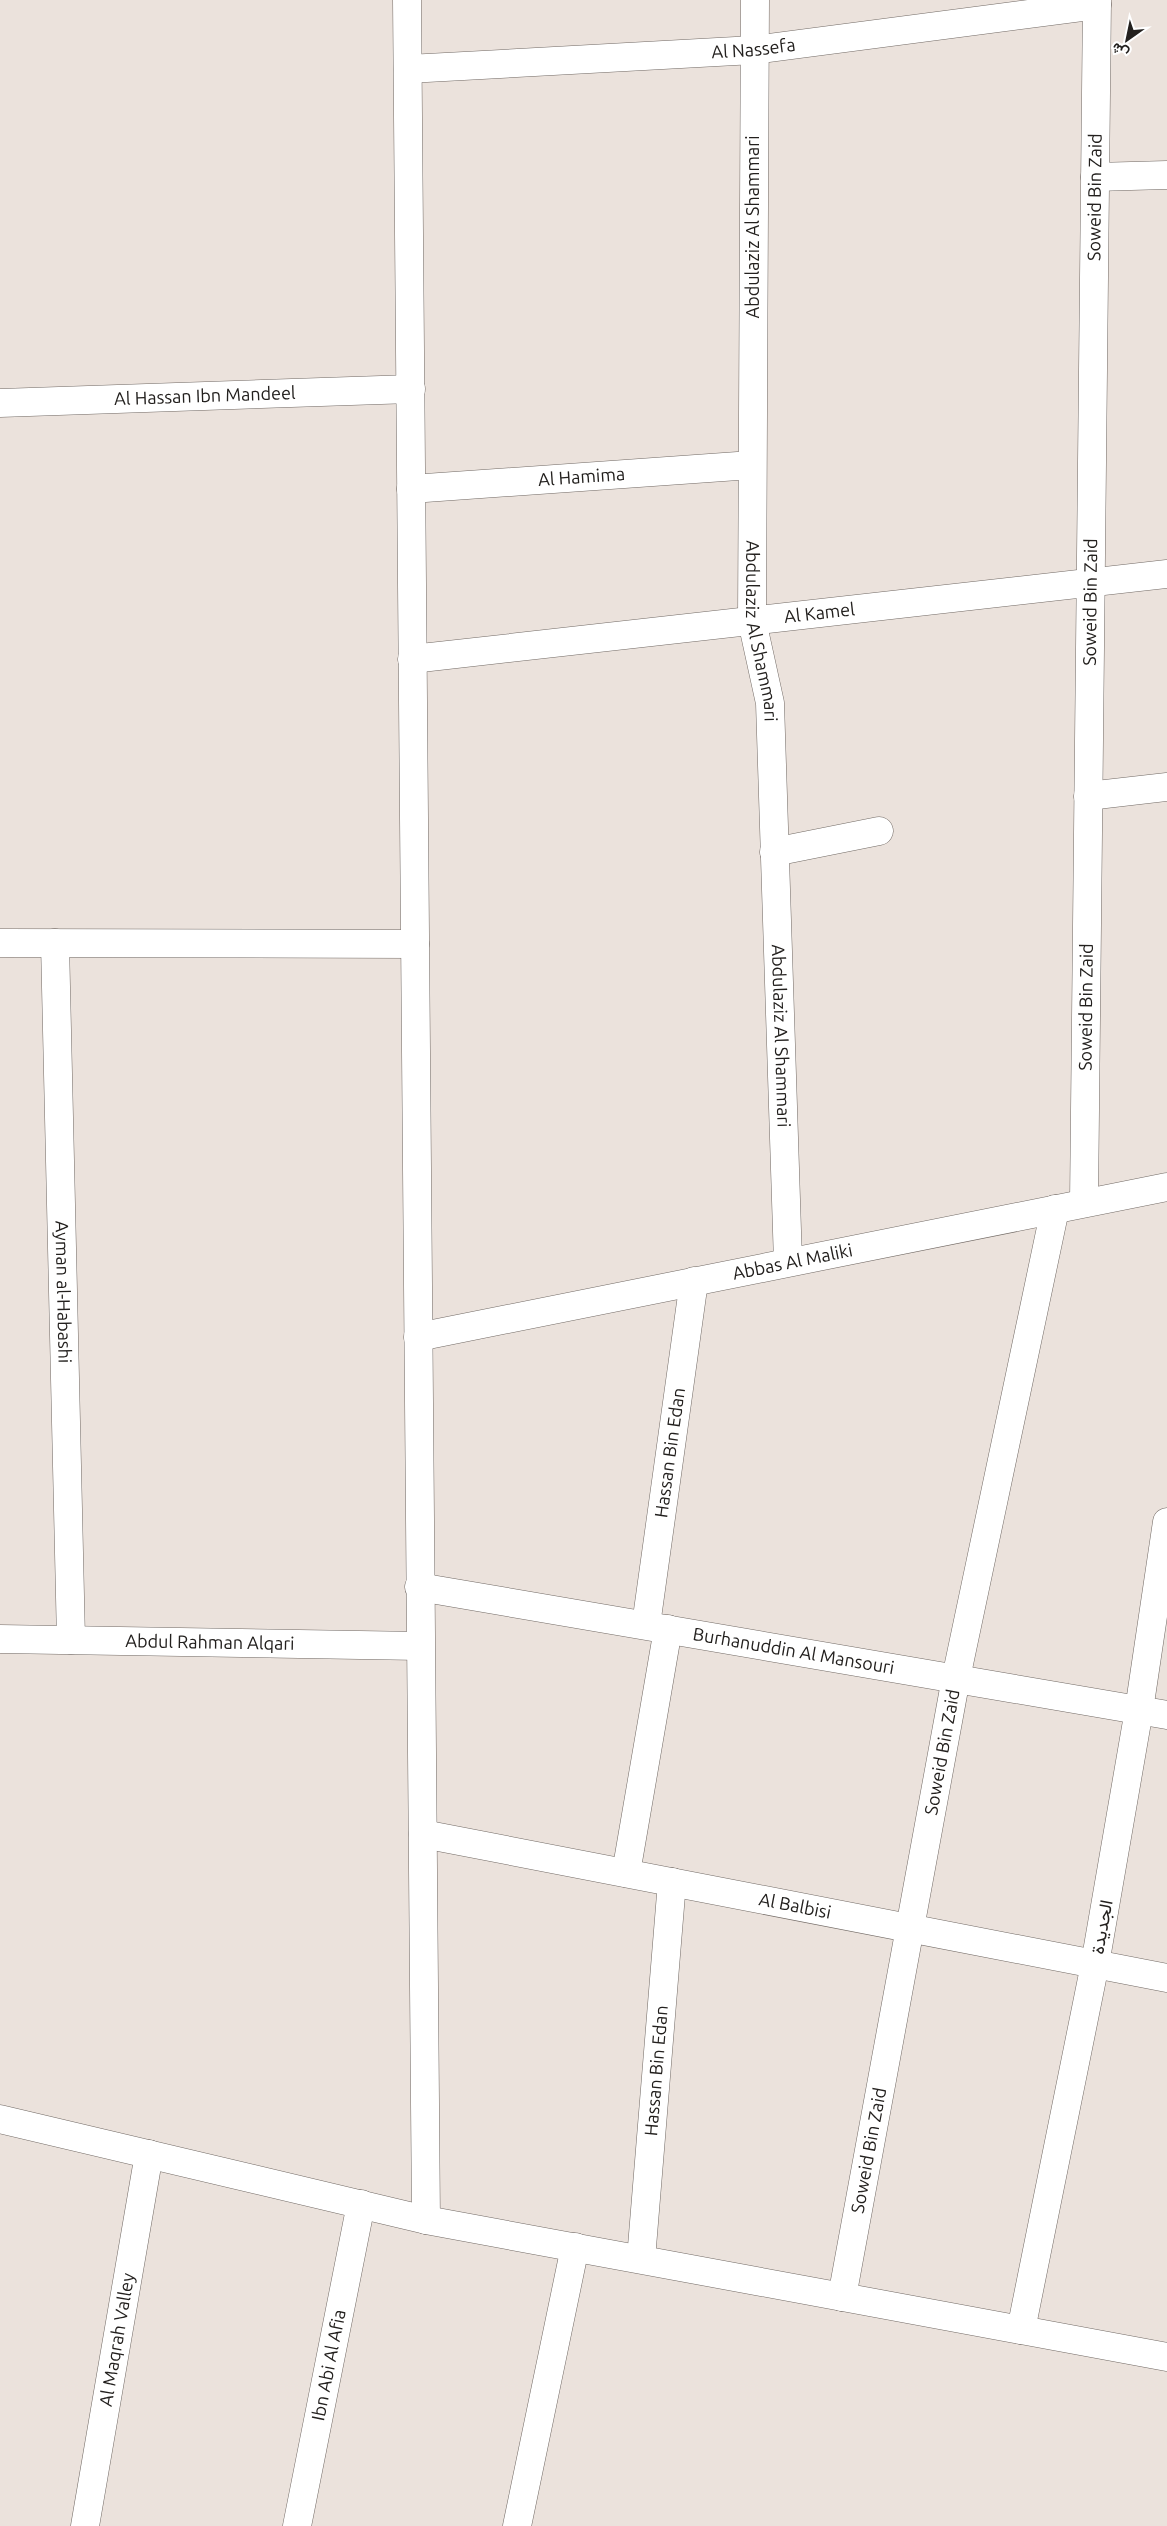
<svg xmlns="http://www.w3.org/2000/svg" width="1167" height="2526" viewBox="0 0 1167 2526" font-family="Ubuntu,Vazirmatn,sans-serif">
  <rect width="100%" height="100%" fill="#ebe2dc"/>
  <g fill="none" stroke-linecap="round" stroke-linejoin="round">
    <g stroke="#716964" stroke-width="29">
      <g id="minor">
        <path d="M407,0L426,2220"/>
        <path id="s1" d="M755,0L752,621L770,703L788,1262"/>
        <path id="s2" d="M408,69L754,50L1097,5"/>
        <path d="M1095,177L1167,175"/>
        <path id="s3" d="M0,403L411,389"/>
        <path id="s4" d="M411,489L752,465"/>
        <path id="s5" d="M412,659L1167,574"/>
        <path d="M1088,796L1167,787"/>
        <path d="M774,852L879,831"/>
        <path d="M0,943L415,944"/>
        <path id="s6" d="M55,943L71,1640"/>
        <path id="s7" d="M1084,1203L1097,0"/>
        <path id="s8" d="M418,1337L1167,1187"/>
        <path id="s9" d="M419,1587L1167,1715"/>
        <path id="s10" d="M646,1625L694,1281"/>
        <path id="s11" d="M0,1639L420,1646"/>
        <path id="s12" d="M423,1834L1167,1978"/>
        <path d="M626,1873L668,1629"/>
        <path d="M0,2119L426,2220L1167,2357"/>
        <path id="s13" d="M641,2259L672,1882"/>
        <path id="s14" d="M842,2297L956,1678L1055,1209"/>
        <path d="M1021,2330L1095,1964L1139,1710L1167,1522"/>
        <path id="s15" d="M85,2526L149,2154"/>
        <path id="s16" d="M297,2526L361,2204"/>
        <path d="M517,2526L575,2247"/>
      </g>
    </g>
    <use href="#minor" stroke="#fff" stroke-width="28"/>
  </g>
  <g text-anchor="middle" stroke-width="4" stroke-linejoin="round" paint-order="stroke">
    <g font-size="18" fill="#23201e" stroke="#fff">
      <text dy="6" stroke="none"><textPath href="#s2" startOffset="346">Al Nassefa</textPath></text>
      <text dy="6" stroke="none"><textPath href="#s7" startOffset="1006">Soweid Bin Zaid</textPath></text>
      <text transform="translate(753 227) rotate(-90)" y="6">Abdulaziz Al Shammari</text>
      <text dy="6" stroke="none"><textPath href="#s3" startOffset="205">Al Hassan Ibn Mandeel</textPath></text>
      <text dy="6" stroke="none"><textPath href="#s4" startOffset="171">Al Hamima</textPath></text>
      <text dy="6" stroke="none"><textPath href="#s7" startOffset="601">Soweid Bin Zaid</textPath></text>
      <text dy="6" stroke="none"><textPath href="#s5" startOffset="410">Al Kamel</textPath></text>
      <text dy="6" stroke="none"><textPath href="#s1" startOffset="632">Abdulaziz Al Shammari</textPath></text>
      <text dy="6" stroke="none"><textPath href="#s7" startOffset="196">Soweid Bin Zaid</textPath></text>
      <text dy="6" stroke="none"><textPath href="#s1" startOffset="1038">Abdulaziz Al Shammari</textPath></text>
      <text dy="6" stroke="none"><textPath href="#s8" startOffset="382">Abbas Al Maliki</textPath></text>
      <text dy="6" stroke="none"><textPath href="#s6" startOffset="349">Ayman al-Habashi</textPath></text>
      <text dy="6" stroke="none"><textPath href="#s10" startOffset="174">Hassan Bin Edan</textPath></text>
      <text dy="6" stroke="none"><textPath href="#s11" startOffset="210">Abdul Rahman Alqari</textPath></text>
      <text dy="6" stroke="none"><textPath href="#s9" startOffset="380">Burhanuddin Al Mansouri</textPath></text>
      <text dy="6" stroke="none"><textPath href="#s14" startOffset="554">Soweid Bin Zaid</textPath></text>
      <text dy="6" stroke="none"><textPath href="#s12" startOffset="379">Al Balbisi</textPath></text>
      <text transform="translate(1102 1927) rotate(-80)" y="6">الجديدة</text>
      <text dy="6" stroke="none"><textPath href="#s13" startOffset="189">Hassan Bin Edan</textPath></text>
      <text dy="6" stroke="none"><textPath href="#s14" startOffset="149">Soweid Bin Zaid</textPath></text>
      <text dy="6" stroke="none"><textPath href="#s15" startOffset="189">Al Maqrah Valley</textPath></text>
      <text dy="6" stroke="none"><textPath href="#s16" startOffset="164">Ibn Abi Al Afia</textPath></text>
    </g>
  </g>
  <g transform="translate(1127 40) rotate(213)" stroke="#ffffff" stroke-width="4" paint-order="stroke">
  <path d="M0-4L9 19L0 12L-9 19Z" fill="#23201e"/>
  <text y="-8" font-size="14" font-weight="bold" text-anchor="middle" fill="#23201e">ش</text>
  </g>
</svg>
